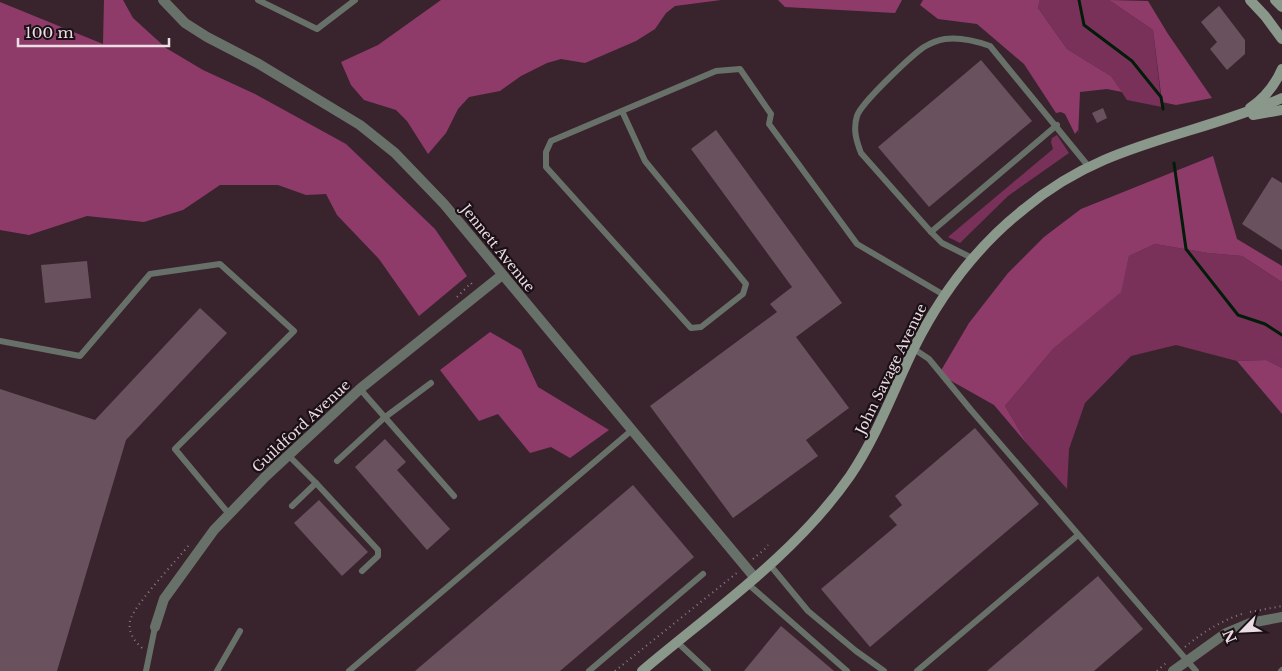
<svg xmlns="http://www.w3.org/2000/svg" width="1282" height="671" viewBox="0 0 1282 671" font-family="'Libre Baskerville',serif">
  <rect width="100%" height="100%" fill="#39242e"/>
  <g fill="#793159">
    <path d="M1040,0H1109L1153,30L1162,107L1127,100L1111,76L1067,49L1038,8Z"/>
    <path d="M1057,135L1069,153L1008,196L960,243L948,237L1053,149L1051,142L1052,138Z"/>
    <path d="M1155,244L1208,253L1242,256L1282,282V368L1266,360L1237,361L1176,345L1131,356L1085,403L1069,449L1067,489L1028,445L1005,406L1053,349L1120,292L1129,256Z"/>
  </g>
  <g fill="#8f3b6a">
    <path d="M104,0H123L133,18L166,48L203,70L255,94L346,144L435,229L467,276L419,316L379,259L337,215L326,194L306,195L278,185H220L183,210L144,222L87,216L29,235L0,230V2L103,44Z"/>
    <path d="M441,0H721L675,6L666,13L655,29L636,41L585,63L561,59L547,63L521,76L500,91L469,97L458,109L446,133L428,154L407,121L396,110L364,100L351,85L341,62L378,45Z"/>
    <path d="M778,0H902L895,13L785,7Z"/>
    <path d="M923,0H1040L1038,8L1067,49L1111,76L1122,92L1107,89L1080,92L1078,137V130L1075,134L1065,114L1061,112L1056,113L1024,64L977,24L938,19L920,5Z"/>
    <path d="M1109,0L1148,1L1168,34L1212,98L1176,105L1162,102L1153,30Z"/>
    <path d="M1213,156L1237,239L1282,266V282L1242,256L1208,253L1155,244L1129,256L1121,292L1053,349L1005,406L1028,445L994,405L939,374L969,323L1008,273L1044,237L1081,209Z"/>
    <path d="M490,332L521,350L538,387L609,430L570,458L551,447L530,453L498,414L479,421L440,370Z"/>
    <path d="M1266,360L1282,368V414L1237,361Z"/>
  </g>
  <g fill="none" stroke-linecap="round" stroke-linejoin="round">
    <g stroke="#031c09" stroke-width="3">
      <path d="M1079,0L1084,25L1132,61L1161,97L1163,109"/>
      <path d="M1174,163L1186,249L1238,315L1265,324L1282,335"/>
    </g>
  </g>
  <g fill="#69515d">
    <path d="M1219,6L1245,40V54L1227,70L1210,49L1217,42L1201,22Z"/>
    <path d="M981,60L1032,121L929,207L878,147Z"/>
    <path d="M1103,108L1107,118L1097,123L1092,113Z"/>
    <path d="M716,130L842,303L796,337L849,408L806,440L818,456L733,518L650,406L777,312L770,304L792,287L691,149Z"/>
    <path d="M1272,177L1282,183V250L1242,224Z"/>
    <path d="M87,261L91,298L45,303L41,265Z"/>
    <path d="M200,308L227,333L126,440L57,671H0V389L95,420Z"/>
    <path d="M975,428L1039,504L870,647L821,589L897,525L889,516L902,505L895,496Z"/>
    <path d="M385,439L406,462L397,470L450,529L427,550L355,467Z"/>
    <path d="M633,485L694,557L560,671H415Z"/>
    <path d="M319,500L368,552L342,576L294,523Z"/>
    <path d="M1098,576L1143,629L1094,671H987Z"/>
    <path d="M781,626L834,671H744Z"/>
  </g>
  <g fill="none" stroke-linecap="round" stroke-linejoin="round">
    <g stroke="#8c7b83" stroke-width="2" stroke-dasharray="1 4" stroke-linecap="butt">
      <path d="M457,297L471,283L473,286"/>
      <path d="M753,559L766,548L768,545"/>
      <path d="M1250,612L1282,606"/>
      <path d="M1185,647C1203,632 1222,620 1245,613"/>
      <path d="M142,648C134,641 128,632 130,621C133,606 177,560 189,545"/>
      <path d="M615,671L738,572"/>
      <path d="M1157,671L1166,663"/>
    </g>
    <g stroke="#687169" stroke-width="6">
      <path d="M258,0L317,29L355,0"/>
      <path d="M622,111L645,161L746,284L743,294L701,327L691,328L546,167V152L551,141L716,71L740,69L771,114L769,124L857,244L944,295"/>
      <path d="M931,232L1057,125"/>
      <path d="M972,258L942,243L931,232L861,153C856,140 853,129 857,116C861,103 911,56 924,47C929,44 939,40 945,39C961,37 976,41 990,46L1089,167"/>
      <path d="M0,341L80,356L150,274L220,264L294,331L175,449L229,514"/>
      <path d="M914,349L929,359L971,410L1196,671"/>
      <path d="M360,389L454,496"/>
      <path d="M288,455L316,483L292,506"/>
      <path d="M337,461L384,418L431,383"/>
      <path d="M316,483L378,550V556L362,571"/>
      <path d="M770,565L808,611L856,651L884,671"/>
      <path d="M748,584L847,671"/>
      <path d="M677,642L708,671"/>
      <path d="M146,671L155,627"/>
      <path d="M217,671L240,631"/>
      <path d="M349,671L632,430"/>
      <path d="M589,671L703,574"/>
      <path d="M917,671L1078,535"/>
      <path d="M1281,671L1282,670"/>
    </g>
    <g stroke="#687169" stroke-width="10">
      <path d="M163,0L185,23L207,37L259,64L360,125L395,153L444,204L755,578"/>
      <path d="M155,627L164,599L214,530L265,477L361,388L502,275"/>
      <path d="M1173,671L1226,633L1250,623L1282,617"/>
    </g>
    <g stroke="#8a988b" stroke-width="10">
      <path d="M1250,0L1265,16L1282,39"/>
      <path d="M1275,0L1282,7"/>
      <path d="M1250,108C1265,98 1275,85 1282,69"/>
      <path d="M1253,115L1282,110"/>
      <path d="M642,671C714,610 795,555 850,476C877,436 893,391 914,348C941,294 977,246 1024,209C1048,189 1076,172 1104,160C1162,135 1224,124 1282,98"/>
    </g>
  </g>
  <g text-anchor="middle" stroke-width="4.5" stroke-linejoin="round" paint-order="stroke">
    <g font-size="14" fill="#ebdde3" stroke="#1a1015">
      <text transform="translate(498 248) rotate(51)" y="5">Jennett Avenue</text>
      <text transform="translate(891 369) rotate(-64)" y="5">John Savage Avenue</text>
      <text transform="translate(301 426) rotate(-43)" y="5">Guildford Avenue</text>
    </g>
  </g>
  <g transform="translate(1242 631) rotate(246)" stroke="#1a1015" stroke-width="4" paint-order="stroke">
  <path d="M0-4L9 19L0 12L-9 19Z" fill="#ebdde3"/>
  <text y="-8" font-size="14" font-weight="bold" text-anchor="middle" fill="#ebdde3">N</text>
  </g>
  <path d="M18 38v8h151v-8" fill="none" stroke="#ebdde3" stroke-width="2.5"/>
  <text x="25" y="38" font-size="15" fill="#ebdde3" stroke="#1a1015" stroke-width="4" paint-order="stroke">100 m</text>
</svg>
